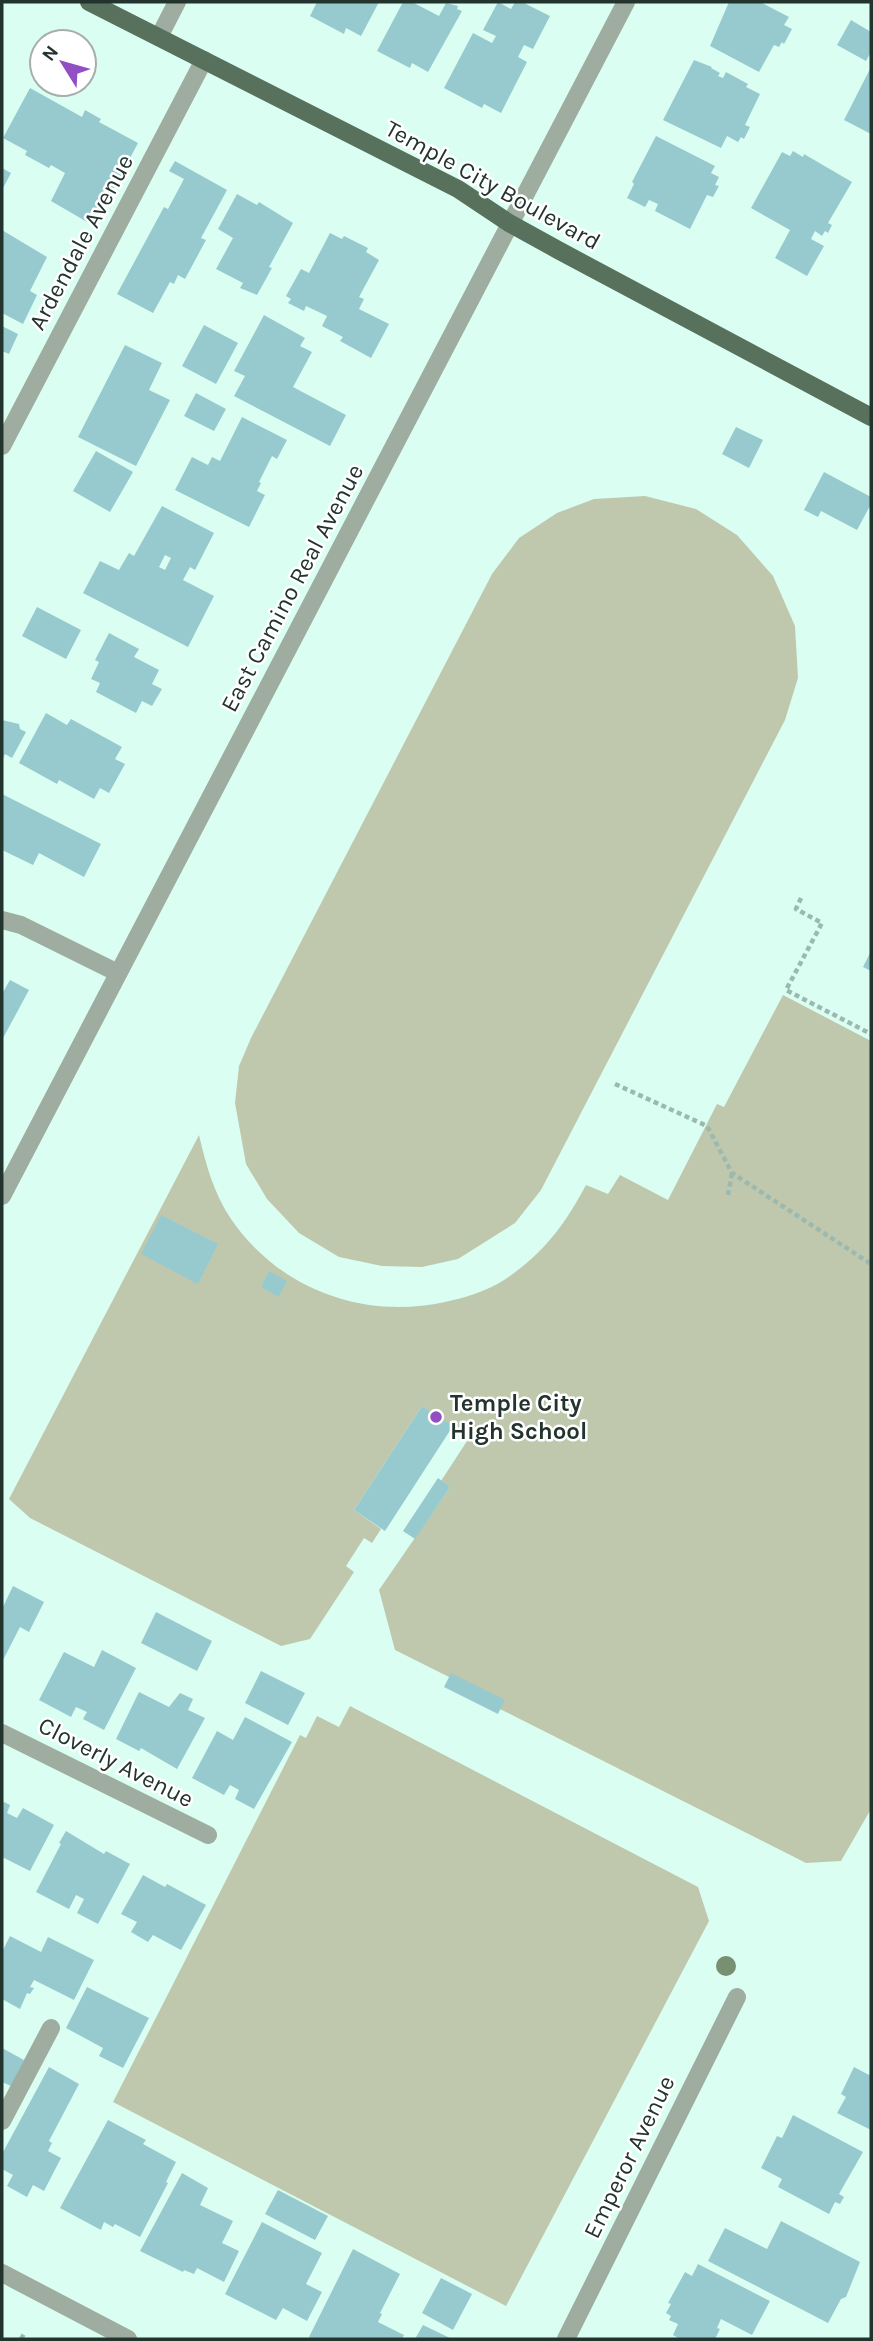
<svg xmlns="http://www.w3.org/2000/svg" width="873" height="2341" viewBox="0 0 873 2341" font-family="Karla,sans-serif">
  <rect width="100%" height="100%" fill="#dbfef3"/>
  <g fill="#bfc8ad">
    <path d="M645,496L696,509L737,535L773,576L795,626L798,678L785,720L541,1190L515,1223L458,1259L422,1267L382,1266L339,1257L299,1233L267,1199L246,1164L235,1103L239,1066L251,1038L492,574L519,538L557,513L594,499Z"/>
    <path d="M783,995L871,1041V1809L841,1861L806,1863L500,1709L449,1677L395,1650L379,1590L450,1487L441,1481L469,1438L422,1406L354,1510L381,1529L372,1543L364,1538L346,1566L354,1572L310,1639L281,1646L30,1518L9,1499L199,1135C206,1165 214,1194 231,1219C279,1289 363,1320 445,1302C464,1298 487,1291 504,1280C543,1254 564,1226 586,1185L608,1194L620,1175L668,1200L717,1104L724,1107Z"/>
    <path d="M350,1706L698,1887L709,1921L506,2306L113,2102L300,1735L306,1738L317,1716L339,1727Z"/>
  </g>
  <g fill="#97cace" fill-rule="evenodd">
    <path d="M317,2H379L361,36L346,28L344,34L310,16Z"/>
    <path d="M403,2H412L439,16L446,3L458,6L457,9L462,11L428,72L412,63L410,68L377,51Z"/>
    <path d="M498,2L511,9L515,2H522L550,16L533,49L524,45L518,57L527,62L501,113L484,104L482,108L444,88L473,33L492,43L496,36L483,30Z"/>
    <path d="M729,2H760L789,17L784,25L792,29L784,44L782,42L779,47L774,45L759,72L710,46Z"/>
    <path d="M851,20L871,32V52L866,61L837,45Z"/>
    <path d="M694,60L712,67L711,68L720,73L718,76L723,78L726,72L748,84L746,87L760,94L745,125L750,127L744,139L741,137L738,142L727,136L721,148L663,120Z"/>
    <path d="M871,67V134L844,120Z"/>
    <path d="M30,88L82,117L85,110L101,119L99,122L138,143L94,226L51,201L65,173L51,165L49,168L25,155L27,151L3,138Z"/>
    <path d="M656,136L715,166L711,173L719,177L715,185L719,186L713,197L707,195L690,229L655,211L658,204L649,200L645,207L627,198L634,184L632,182Z"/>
    <path d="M793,151L803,157L804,154L852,182L828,223L832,225L828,233L825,231L822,236L815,231L811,239L824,246L807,276L775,258L790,230L751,208L782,152L790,156Z"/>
    <path d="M175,161L227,190L201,238L206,240L185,279L178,275L174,284L170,282L153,313L117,294L164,207L168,209L184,179L169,171Z"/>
    <path d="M2,168L11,173L2,190Z"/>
    <path d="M237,194L257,205L259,202L293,223L269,267L272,268L257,295L240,288L243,283L216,269L233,238L218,229Z"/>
    <path d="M2,230L47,257L30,291L37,295L23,324L2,313Z"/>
    <path d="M330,233L342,239L344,236L368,248L366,252L379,260L359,297L364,299L359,309L389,324L371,358L340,341L343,337L322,326L327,316L306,306L304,311L288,303L291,299L286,296L301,269L309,273Z"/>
    <path d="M264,315L305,338L300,346L312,352L293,387L346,415L330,446L234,396L245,376L234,371Z"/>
    <path d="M204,325L238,343L216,384L182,366Z"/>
    <path d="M2,326L18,334L9,354L2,351Z"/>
    <path d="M125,345L162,363L149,390L170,400L136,466L78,437Z"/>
    <path d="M196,393L226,409L214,431L184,416Z"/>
    <path d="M242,417L287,440L277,459L272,456L259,482L261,483L257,491L265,495L249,527L175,490L192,457L208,465L212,457L220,461Z"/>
    <path d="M736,427L763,440L749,468L722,454Z"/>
    <path d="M96,451L133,472L110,512L73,491Z"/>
    <path d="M824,472L871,497V504L857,530L821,511L818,517L804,510Z"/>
    <path d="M162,506L214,533L195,570L190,567L183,580L214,596L188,647L83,593L100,561L119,570L129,553L134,556ZM165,555L171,558L165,570L159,567Z"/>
    <path d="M37,607L81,630L66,659L22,636Z"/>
    <path d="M109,633L139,649L134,657L159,670L152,684L162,689L152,706L142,701L136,713L96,692L100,683L91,679L99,662L95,660Z"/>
    <path d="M46,713L67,725L71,719L122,747L115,759L125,764L109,793L100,788L94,799L59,780L57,784L19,763Z"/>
    <path d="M2,720L19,724L20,729L26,732L12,758L5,754L2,761Z"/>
    <path d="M2,794L101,844L84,877L39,853L33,865L2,850Z"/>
    <path d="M871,951V971L863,967Z"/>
    <path d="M10,980L29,990L2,1040V994Z"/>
    <path d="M161,1215L218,1244L198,1284L141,1254Z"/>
    <path d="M269,1271L287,1281L279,1297L261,1287Z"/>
    <path d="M422,1406L453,1426L385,1531L354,1510Z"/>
    <path d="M438,1478L450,1487L415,1539L403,1531Z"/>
    <path d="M13,1586L44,1602L29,1632L20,1627L2,1662V1609Z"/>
    <path d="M156,1612L212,1641L197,1671L141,1643Z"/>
    <path d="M102,1650L136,1668L104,1730L83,1719L87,1712L76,1707L71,1717L39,1700L64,1652L94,1667Z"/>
    <path d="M261,1671L305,1693L288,1725L245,1703Z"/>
    <path d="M451,1673L505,1700L498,1714L444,1687Z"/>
    <path d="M139,1692L169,1707L180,1693L193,1699L188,1710L205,1718L177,1769L141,1748L139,1751L116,1739Z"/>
    <path d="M245,1717L292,1742L254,1809L235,1799L239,1790L230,1785L224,1795L192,1778L217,1731L233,1740Z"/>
    <path d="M2,1801L10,1805L7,1813L17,1818L23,1808L54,1825L30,1871L2,1857Z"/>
    <path d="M66,1831L104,1854L106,1851L130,1864L98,1924L77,1913L84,1899L76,1895L69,1909L36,1892L61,1844L59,1843Z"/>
    <path d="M143,1875L165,1887L167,1884L206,1905L181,1950L153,1935L148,1942L131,1932L137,1922L121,1914Z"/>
    <path d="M10,1936L41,1952L48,1937L94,1960L74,2000L34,1980L30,1987L34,1988L30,1994L27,1993L20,2009L2,1999V1952Z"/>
    <path d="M87,1987L149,2018L123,2068L99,2056L103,2048L66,2028Z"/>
    <path d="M2,2048L24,2060L11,2086L2,2082Z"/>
    <path d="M49,2067L79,2084L49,2141L52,2143L48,2151L61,2158L44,2191L33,2185L27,2197L7,2186L13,2175L2,2169V2154Z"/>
    <path d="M854,2067L869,2075L871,2071V2130L837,2113L846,2097L841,2094Z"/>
    <path d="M793,2115L863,2152L839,2194L844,2197L840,2204L835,2202L829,2214L778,2187L782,2179L761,2168L777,2136L782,2138Z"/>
    <path d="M108,2120L146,2140L143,2144L176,2162L166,2182L168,2183L140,2237L115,2224L113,2227L104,2222L101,2230L60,2208Z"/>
    <path d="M182,2173L208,2188L200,2205L233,2221L222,2243L239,2251L224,2282L197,2268L194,2274L184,2270L183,2272L140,2251Z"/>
    <path d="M278,2190L328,2216L315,2240L265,2214Z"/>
    <path d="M781,2221L860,2262L846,2297L841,2299L828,2323L708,2261L725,2228L767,2249Z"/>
    <path d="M262,2222L322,2253L306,2284L322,2292L307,2321L283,2308L276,2320L225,2294Z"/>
    <path d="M353,2249L400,2274L380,2313L382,2314L378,2322L404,2335L402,2339H312L309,2337Z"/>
    <path d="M698,2264L770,2301L752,2335L721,2319L717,2328L720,2329L715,2339H680L673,2335L678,2324L669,2320L671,2316L666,2313L671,2304L668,2303L685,2272L692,2276Z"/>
    <path d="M441,2278L472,2294L453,2330L422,2313Z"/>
    <path d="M423,2325L452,2339H415Z"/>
  </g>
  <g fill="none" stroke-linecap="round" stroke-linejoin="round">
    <g stroke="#9cb9b0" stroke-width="4.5" stroke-dasharray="5 3.5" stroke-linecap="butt">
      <path d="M801,898L796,909L822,923L786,990L871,1034"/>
      <path d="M615,1084L707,1126L732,1173L871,1264"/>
      <path d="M728,1195L732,1173"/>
      <path d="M21,2339L25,2332"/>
    </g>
    <g stroke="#9fada1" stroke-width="18">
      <path d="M159,37L177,2"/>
      <path d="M2,446L204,60"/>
      <path d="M2,920L21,925L118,973"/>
      <path d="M2,1196L626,2"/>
      <path d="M2,1733L208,1835"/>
      <path d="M2,2121L51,2028"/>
      <path d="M2,2273L128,2339"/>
      <path d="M566,2339L737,1997"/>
    </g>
    <path stroke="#58715c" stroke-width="18" d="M89,2L458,189L509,223L558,250L871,417"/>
  </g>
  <circle fill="#798f71" cx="726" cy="1966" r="10"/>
  <circle fill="#924fc4" stroke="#fff" stroke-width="2.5" cx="436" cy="1417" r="7"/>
  <g text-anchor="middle" stroke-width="5" stroke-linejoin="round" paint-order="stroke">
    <g font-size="24" fill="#23342f" stroke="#fff">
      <text transform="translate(493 185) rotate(29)" y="8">Temple City Boulevard</text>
      <text transform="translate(81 242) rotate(-62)" y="8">Ardendale Avenue</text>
      <text transform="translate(292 588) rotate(-62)" y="8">East Camino Real Avenue</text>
      <text transform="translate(116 1762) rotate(27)" y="8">Cloverly Avenue</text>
      <text transform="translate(629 2157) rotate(-64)" y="8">Emperor Avenue</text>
    </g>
    <g font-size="24" font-weight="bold" fill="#23342f" stroke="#fff" text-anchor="start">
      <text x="450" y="1411">Temple City<tspan x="450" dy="28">High School</tspan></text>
    </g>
  </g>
  <rect width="873" height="2341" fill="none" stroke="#23342f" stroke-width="7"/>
  <g transform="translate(63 63) rotate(307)"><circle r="33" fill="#ffffff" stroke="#a7aeac" stroke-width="2"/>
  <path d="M0-5L12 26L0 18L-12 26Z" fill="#924fc4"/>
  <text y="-10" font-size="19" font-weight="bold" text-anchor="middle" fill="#23342f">N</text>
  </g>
</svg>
